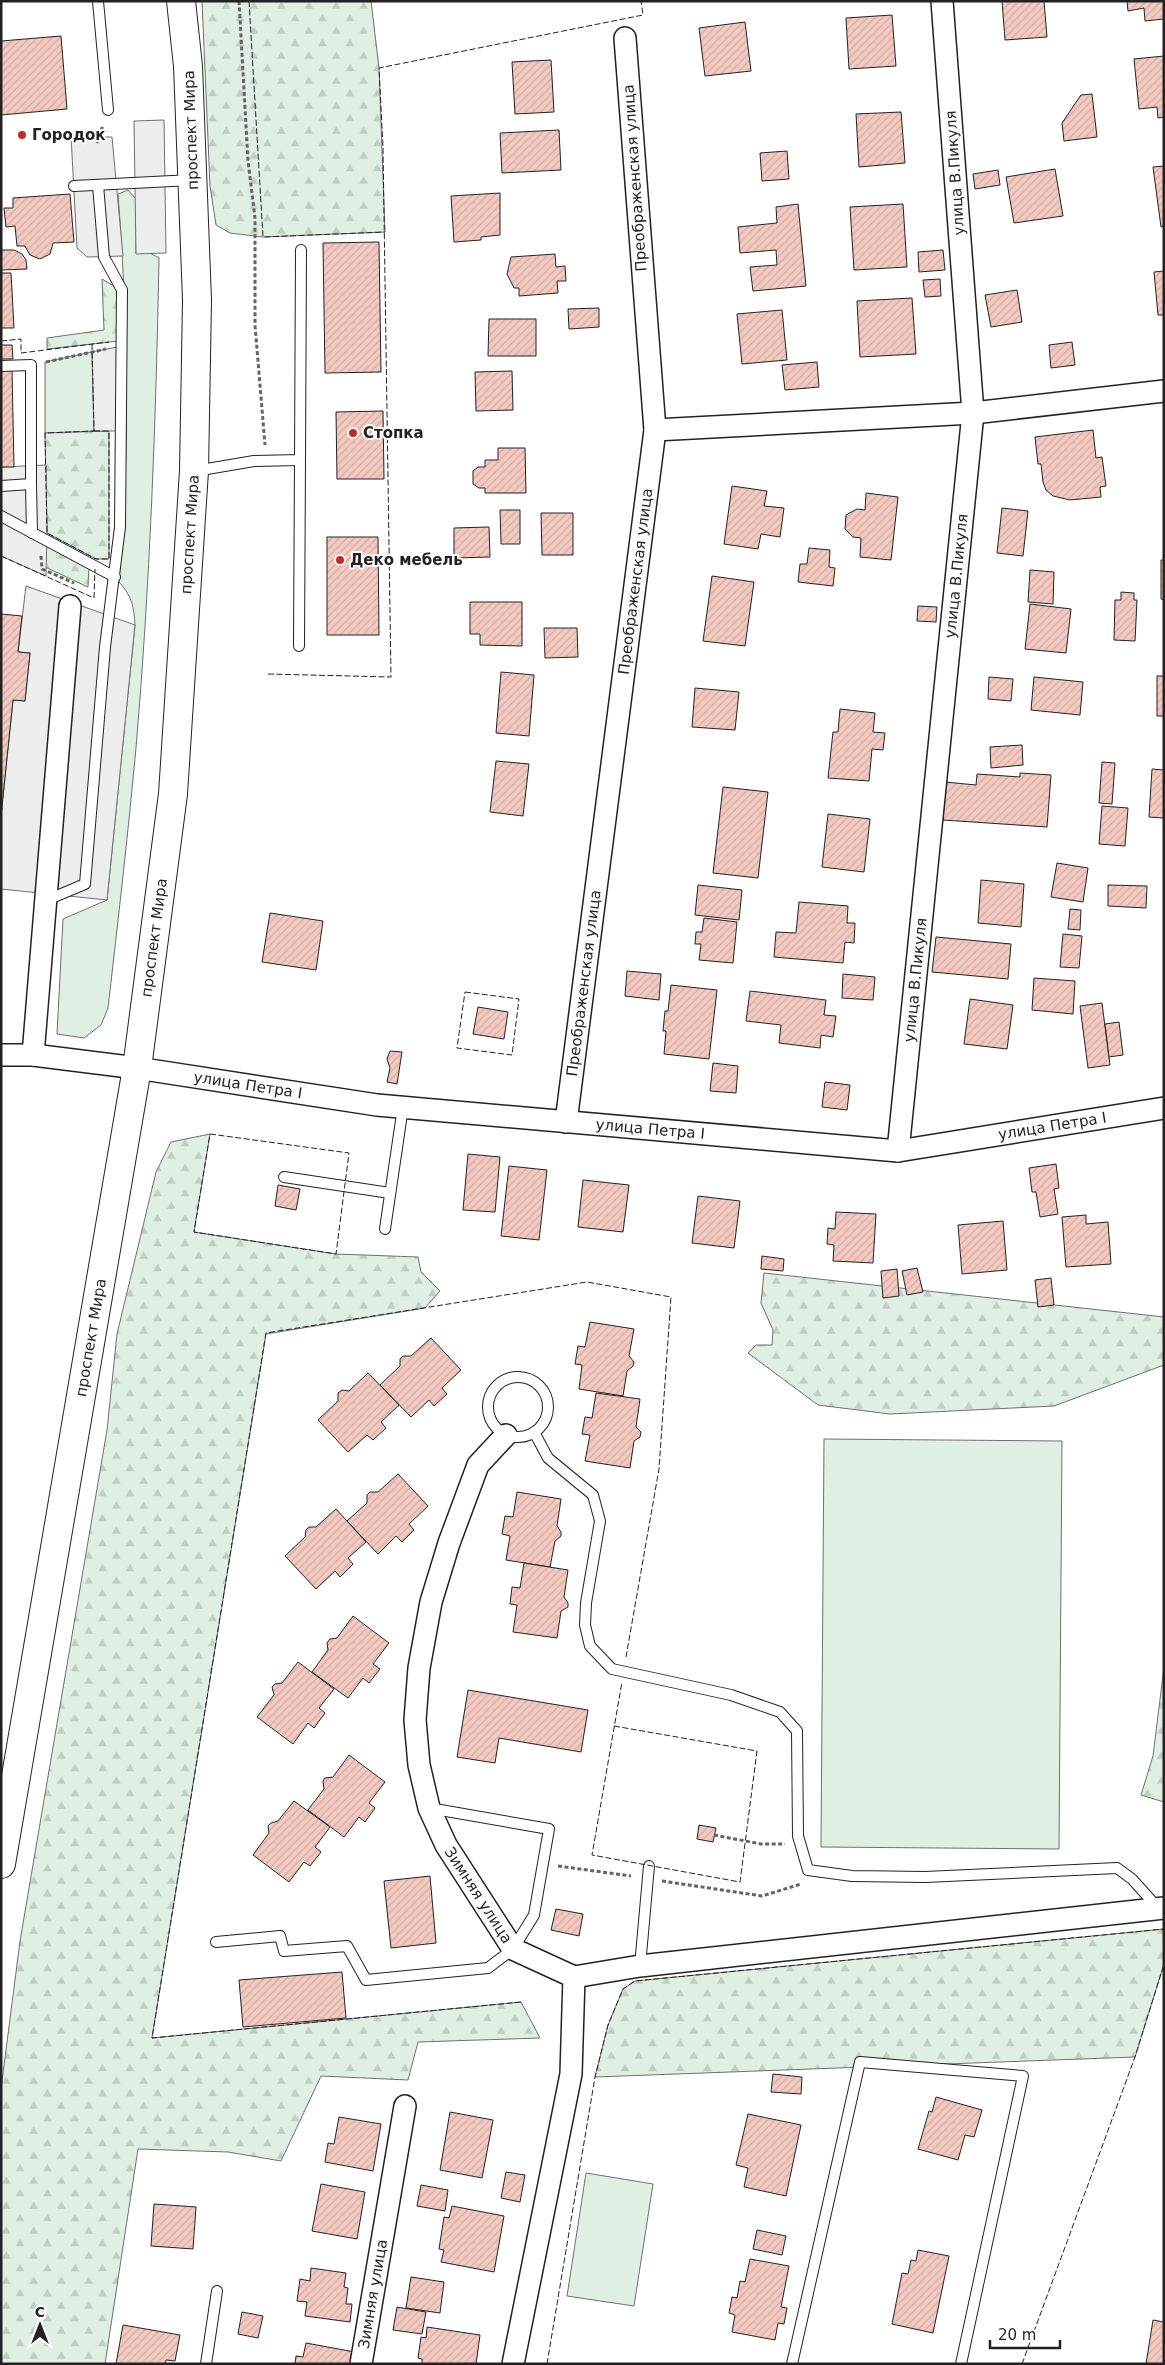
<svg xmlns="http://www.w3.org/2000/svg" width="1165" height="2365" viewBox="0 0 1165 2365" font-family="'DejaVu Sans',sans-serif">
  <defs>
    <pattern id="forest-firs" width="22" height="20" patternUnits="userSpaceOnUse" patternTransform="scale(1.25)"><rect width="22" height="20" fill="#e0efe3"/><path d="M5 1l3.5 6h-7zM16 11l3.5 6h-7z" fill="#c0cdc2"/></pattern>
    <pattern id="building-hatch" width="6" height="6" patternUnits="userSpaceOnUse" patternTransform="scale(1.25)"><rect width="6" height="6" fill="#f3c9c0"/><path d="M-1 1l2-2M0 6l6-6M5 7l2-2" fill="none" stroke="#d0aca5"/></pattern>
  </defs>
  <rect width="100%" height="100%" fill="#fff"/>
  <g fill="#e0efe3" stroke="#6f6f6f">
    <path d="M128,190L136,199V253H150L159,258C156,421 150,585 136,748C128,835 118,921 108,1008L101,1025L84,1038L57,1034L63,919L107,900L135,625C134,607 132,596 119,582C130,453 128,322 118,194Z"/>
    <path d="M92,352L94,431L45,433V362Z"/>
    <path d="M824,1439L1062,1441L1059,1849L821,1847Z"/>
    <path d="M586,2173L653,2184L634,2306L567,2296Z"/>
  </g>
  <g fill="url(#forest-firs)" stroke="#6f6f6f">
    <path d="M202,1H371L379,68L385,232L263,237L230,233L216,225L210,186Z"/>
    <path d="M102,279L119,289V341L47,349V338L104,330Z"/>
    <path d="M109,431V559H96L47,533L45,433Z"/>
    <path d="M43,542L89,566L88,587L43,566Z"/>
    <path d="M210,1134L194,1232L336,1254L418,1257L421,1272L440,1291L425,1308L266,1334L152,2038L521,2002L540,2038L418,2042L408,2080L321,2076L281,2161L228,2152L138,2149L105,2364H1V2089L20,1941L107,1430L117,1334L156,1172L171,1142Z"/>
    <path d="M764,1273L1164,1317V1365L1054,1406L890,1414L818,1405L748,1353L756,1345H772L773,1330L761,1303Z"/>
    <path d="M1164,1667V1802L1141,1795L1153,1756Z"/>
    <path d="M1164,1929V1964L1135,2057L595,2077L608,2025L623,1989L635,1981Z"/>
  </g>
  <g fill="#ededed" stroke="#6f6f6f">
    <path d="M164,120L166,253L136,254L134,121Z"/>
    <path d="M71,136L112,137L123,256L87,257L77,248Z"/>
    <path d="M122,346L121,431H94L92,352Z"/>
    <path d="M46,465L47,533L46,576L1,556V467Z"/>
    <path d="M26,586L135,625L107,900L1,889V816L13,700L25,701L30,653L18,652Z"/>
  </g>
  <g fill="url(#building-hatch)" stroke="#222">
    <path d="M1002,1H1044L1047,37L1005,40Z"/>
    <path d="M1127,1H1164V19L1145,21L1144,8L1128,11Z"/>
    <path d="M892,15L896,66L849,69L846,18Z"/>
    <path d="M745,22L751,71L705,76L699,28Z"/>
    <path d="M61,36L67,109L1,115V41Z"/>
    <path d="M1164,56V117L1158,118L1157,107L1139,109L1134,59Z"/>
    <path d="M551,60L554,112L515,114L512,62Z"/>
    <path d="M1092,94L1097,137L1064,141L1062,123L1081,95Z"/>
    <path d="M901,112L905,163L859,167L856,114Z"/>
    <path d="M559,130L561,170L502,173L500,133Z"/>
    <path d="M787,151L789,179L762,181L760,153Z"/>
    <path d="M1164,166V226L1161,227L1153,167Z"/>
    <path d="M1055,169L1063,216L1014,223L1006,177Z"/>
    <path d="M998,170L1000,185L975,189L973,174Z"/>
    <path d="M500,193V235L481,237V240L454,242L451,196Z"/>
    <path d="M70,194L74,242L53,243L50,254L40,259L30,255L25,246H17L15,226L6,227L4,208H13V198Z"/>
    <path d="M798,204L806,286L753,291L750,267L777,265L776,250L740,253L738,227L777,223L776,207Z"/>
    <path d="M903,204L907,267L854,270L850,207Z"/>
    <path d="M379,242L381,372L325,373L323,243Z"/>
    <path d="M1,250H14L22,254L26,260L27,269L1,270Z"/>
    <path d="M943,250L945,270L919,272L918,252Z"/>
    <path d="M555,254L556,267L565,266L566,281H557L558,293L519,296V288H514L507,274L511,257Z"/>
    <path d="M1164,271V315H1158L1154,272Z"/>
    <path d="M1,273H11L14,328H1Z"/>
    <path d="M940,279L941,296L925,297L923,280Z"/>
    <path d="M1017,290L1022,322L991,327L985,295Z"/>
    <path d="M912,298L916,354L860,357L857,301Z"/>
    <path d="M599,308V327L569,329L568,309Z"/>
    <path d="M782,310L787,360L742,364L737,314Z"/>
    <path d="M489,319H536V356H488Z"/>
    <path d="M1072,342L1075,365L1051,368L1049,345Z"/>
    <path d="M1,345H12L13,359H1Z"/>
    <path d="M817,362L819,387L785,390L782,365Z"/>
    <path d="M12,370L14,467H1V371Z"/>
    <path d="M512,371L513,410L476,411L475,372Z"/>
    <path d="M383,411L384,479H337L336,412Z"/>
    <path d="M1093,430L1096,458L1102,457L1106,486L1100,487L1101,497L1070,500L1053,496L1046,490L1043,482L1041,464H1038L1035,437Z"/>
    <path d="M498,448H525L526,493H485V488H479L473,484V471L478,467H485V460H498Z"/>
    <path d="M732,486L767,491L764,506L784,508L780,537L761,534L758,549L724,544Z"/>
    <path d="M866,493L898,497L891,560L860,557L861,538L853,537L845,529L846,515L857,509L865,510Z"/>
    <path d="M1002,508L1028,511L1023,556L997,553Z"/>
    <path d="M500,510H520V544H501Z"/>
    <path d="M541,513H573V555H542Z"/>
    <path d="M489,527L490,557L454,558V528Z"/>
    <path d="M327,537H378L379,635H327Z"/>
    <path d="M809,548L830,550L829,567L835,568L833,586L798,582L800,564H807Z"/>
    <path d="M1161,560H1164V600L1161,599Z"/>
    <path d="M1030,570L1054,572L1053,604L1028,602Z"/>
    <path d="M712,576L754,582L745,646L703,641Z"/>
    <path d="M1121,592L1134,593V600H1137L1135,641L1114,640L1115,600H1121Z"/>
    <path d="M470,602H522V646L480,645V634H470Z"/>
    <path d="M1030,604L1071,609L1066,653L1025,649Z"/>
    <path d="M918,606L937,607L936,622L917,621Z"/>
    <path d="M1,614L22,616L18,652L30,653L25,701L13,700L1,816Z"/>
    <path d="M544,628H577L578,657L545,658Z"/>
    <path d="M501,672L534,675L529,736L496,733Z"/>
    <rect x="1157" y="676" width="7" height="40"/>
    <path d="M989,677L1013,679L1011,701L988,699Z"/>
    <path d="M1034,677L1083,682L1080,715L1031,710Z"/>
    <path d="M695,688L739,692L735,730L692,727Z"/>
    <path d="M840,709L875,713L873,732L885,733L883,750L872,749L869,781L828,778L833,732H838Z"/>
    <path d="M1022,745L1023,765L991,768L990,747Z"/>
    <path d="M496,761L529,764L523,816L490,812Z"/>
    <path d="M1102,762L1115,763L1112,804L1099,803Z"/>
    <path d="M1152,769L1164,770V818L1149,817Z"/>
    <path d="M1020,773L1051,775L1047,827L943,820L945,782L976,785L977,774L1020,777Z"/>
    <path d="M723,787L768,792L758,878L713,873Z"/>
    <path d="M1102,806L1128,808L1125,846L1099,844Z"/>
    <path d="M828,814L870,819L864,872L822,867Z"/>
    <path d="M1057,863L1088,868L1083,902L1051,897Z"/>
    <path d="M981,880L1024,884L1021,927L978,923Z"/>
    <path d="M698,885L742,890L739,920L695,915Z"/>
    <path d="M1108,885L1147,886L1146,908L1108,906Z"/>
    <path d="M799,902L848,906L847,923H855L854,943L845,942L843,963L774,957L776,932L796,933Z"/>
    <path d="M1070,909L1081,910L1080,930L1068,929Z"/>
    <path d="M270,913L323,921L316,970L262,962Z"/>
    <path d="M704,918L737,922L733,963L699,960L701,944H695L696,932H702Z"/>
    <path d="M1063,934L1082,936L1079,968L1060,967Z"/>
    <path d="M936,937L1011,944L1008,979L932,972Z"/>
    <path d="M627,971L661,974L659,1000L625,996Z"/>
    <path d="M843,974L875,977L873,1000L842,998Z"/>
    <path d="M1034,978L1075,981L1073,1014L1032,1010Z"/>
    <path d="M671,985L717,990L709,1059L664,1054L666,1031H663L665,1011H668Z"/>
    <path d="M750,991L826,1000L824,1015L836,1016L833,1037L821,1035L820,1048L779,1043L781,1025L746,1021Z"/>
    <path d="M970,999L1013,1005L1007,1049L964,1044Z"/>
    <path d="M1102,1003L1110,1065L1088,1068L1080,1006Z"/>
    <path d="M478,1007L508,1012L504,1039L473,1034Z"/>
    <path d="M1119,1022L1123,1055L1109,1057L1105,1024Z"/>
    <path d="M390,1051L402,1052L397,1084L387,1082L390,1068L387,1059Z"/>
    <path d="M713,1063L738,1066L736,1093L710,1091Z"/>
    <path d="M825,1082L850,1085L847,1110L822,1107Z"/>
    <path d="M468,1154L500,1157L495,1212L463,1210Z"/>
    <path d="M1056,1164L1059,1188L1054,1189L1058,1214L1040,1217L1036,1192H1032L1029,1168Z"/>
    <path d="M509,1166L547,1170L539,1240L501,1236Z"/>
    <path d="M583,1180L629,1185L623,1232L578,1227Z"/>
    <path d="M278,1185L300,1189L296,1210L275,1206Z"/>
    <path d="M698,1196L740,1201L734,1248L692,1243Z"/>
    <path d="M836,1212L876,1214L873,1263L833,1261L834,1245L827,1244L828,1228L835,1229Z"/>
    <path d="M1086,1215V1224L1108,1222L1111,1264L1066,1267L1062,1217Z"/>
    <path d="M1003,1221L1007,1270L962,1274L958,1225Z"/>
    <path d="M762,1256L784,1259L783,1271L761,1269Z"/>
    <path d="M917,1268L923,1292L907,1295L902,1271Z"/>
    <path d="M897,1269L899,1296L883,1298L881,1271Z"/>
    <path d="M1051,1278L1054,1305L1038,1307L1035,1280Z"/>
    <path d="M590,1322L634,1329L629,1356L634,1362L633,1366L627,1371L623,1396L579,1389L582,1365L575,1364L578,1346L585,1347Z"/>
    <path d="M431,1338L461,1370L442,1388L447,1394L434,1406L429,1400L411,1417L380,1385L400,1366V1359L403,1356H411Z"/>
    <path d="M368,1373L399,1405L381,1422L386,1428L373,1440L367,1435L348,1452L318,1420L338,1401V1393L342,1390L349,1391Z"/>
    <path d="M596,1393L640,1399L636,1427L641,1432L640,1437L634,1441L630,1468L585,1461L590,1435L582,1434L585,1417L592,1418Z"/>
    <path d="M398,1474L428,1506L409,1524L414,1530L402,1542L396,1536L378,1554L347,1521L367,1503V1495L370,1492H378Z"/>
    <path d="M517,1492L561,1499L557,1526L561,1532V1536L555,1541L550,1567L506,1560L510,1536L502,1534L505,1516L513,1517Z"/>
    <path d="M336,1509L366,1542L348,1558L353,1564L340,1577L335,1571L316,1589L285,1556L305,1537L306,1530L309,1527H316Z"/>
    <path d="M524,1563L568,1570L564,1597L568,1603V1607L561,1611L557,1638L513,1632L517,1605L510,1604L512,1587L520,1588Z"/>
    <path d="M353,1616L389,1643L373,1664L380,1669L369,1683L363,1678L348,1698L312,1672L328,1650L327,1643L330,1639L337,1638Z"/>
    <path d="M298,1662L334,1689L319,1708L325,1713L314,1728L308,1723L293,1744L257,1717L274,1695L272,1687L275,1684L282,1683Z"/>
    <path d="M468,1690L588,1710L581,1752L499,1738L495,1763L457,1757Z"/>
    <path d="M349,1755L385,1782L369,1803L375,1808L365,1822L359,1817L344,1837L308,1810L324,1789L323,1781L325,1778L333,1777Z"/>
    <path d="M294,1801L330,1827L315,1847L321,1852L310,1866L304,1862L289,1882L253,1855L269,1833L268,1826L271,1823L278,1821Z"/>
    <path d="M699,1825L716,1828L713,1842L697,1839Z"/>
    <path d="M430,1876L436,1943L391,1948L384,1881Z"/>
    <path d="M556,1909L583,1914L579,1936L551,1930Z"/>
    <path d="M342,1972L346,2018L243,2027L239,1980Z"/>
    <path d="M773,2074L802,2077L801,2094L771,2092Z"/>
    <path d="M936,2097L982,2110L974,2137L965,2135L958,2160L918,2149L929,2111L932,2112Z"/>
    <path d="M450,2112L493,2120L482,2178L440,2170Z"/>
    <path d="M748,2114L801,2125L786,2196L744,2187L748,2168L736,2165Z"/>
    <path d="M339,2117L381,2124L373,2171L325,2162L328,2143L334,2144Z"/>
    <path d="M506,2172L525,2175L520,2202L501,2198Z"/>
    <path d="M321,2184L365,2192L357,2239L312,2231Z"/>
    <path d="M421,2185L448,2190L445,2211L417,2206Z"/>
    <path d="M154,2204L196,2207L193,2249L151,2246Z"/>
    <path d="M452,2206L504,2216L494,2272L441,2262L444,2250L439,2249L444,2217L449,2218Z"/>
    <path d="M757,2230L786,2236L782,2255L753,2249Z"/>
    <path d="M918,2250L949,2256L933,2333L892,2324L902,2273L908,2274L911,2260L916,2261Z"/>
    <path d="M750,2259L789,2266L781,2307L787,2308L784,2324L778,2323L775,2340L732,2332L735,2315L729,2313L732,2297L737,2298L740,2281L745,2282Z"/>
    <path d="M311,2268L346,2273L344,2287L348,2288L346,2304H352L350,2322L305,2316L307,2302L297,2301L300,2279L310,2281Z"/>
    <path d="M411,2277L444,2282L440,2313L406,2308Z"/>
    <path d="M397,2307L426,2312L422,2334L393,2330Z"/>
    <path d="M242,2312L263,2316L258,2338L238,2334Z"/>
    <path d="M1153,2320L1164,2322V2364H1146Z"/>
    <path d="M123,2325L180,2335L175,2361L166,2360L165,2364H116Z"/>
    <path d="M427,2327L480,2335L476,2364H422V2359L418,2358L421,2337L426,2338Z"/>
    <path d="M306,2343L360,2353L357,2364H295L296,2356L303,2357Z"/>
  </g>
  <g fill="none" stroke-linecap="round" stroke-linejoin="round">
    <g stroke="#222" stroke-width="12">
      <g id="lane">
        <path d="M98,1L108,110"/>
        <path d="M74,186L192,180"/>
        <path d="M1,366L31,365V484L1,486"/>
        <path d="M195,471L254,461L300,460L301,250"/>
        <path d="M31,484L32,533"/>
        <path d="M1,516L115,577"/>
        <path d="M299,646L300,460"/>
        <path d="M47,900L85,884L105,647L120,527L122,290L104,257L98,185"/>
        <path d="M284,1177L390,1193"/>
        <path d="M385,1229L403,1107"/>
        <circle cx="518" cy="1407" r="30"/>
        <path d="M534,1432L548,1458L593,1495L600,1521L586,1603L585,1625L590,1646L612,1669L731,1695L780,1712L797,1731L798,1836L808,1870L852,1876L925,1877L1117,1868L1132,1879L1158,1908"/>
        <path d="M216,1942L280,1936L284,1951L347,1946L366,1980L488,1968L513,1949L534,1915L549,1829L429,1808"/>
        <path d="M640,1966L649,1866"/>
        <path d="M206,2364L217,2291"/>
        <path d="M792,2364L860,2062L1023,2076L961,2364"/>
      </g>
    </g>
    <g stroke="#222" stroke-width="24">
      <g id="street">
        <path d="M655,430L973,413L1164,391"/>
        <path id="s1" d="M1,1055H33L137,1068L377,1105L898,1151L1164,1108"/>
        <path d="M33,1055L70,606"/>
        <path id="s2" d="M566,1122L655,430L625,38"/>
        <path id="s3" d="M898,1151L973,413L942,1"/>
        <path id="s4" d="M506,1435L478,1465L449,1543L431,1602L419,1668L415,1720L419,1765L429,1808L446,1845L513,1949L574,1977L571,2074L513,2364"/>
        <path d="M574,1977L640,1966L1164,1908"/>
        <path id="s5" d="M361,2364L405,2106"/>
      </g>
    </g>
    <g stroke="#222" stroke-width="30">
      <g id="primary">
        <path id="s6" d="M1,1864L137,1068L173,794L194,471L197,300L188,66L181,1"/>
      </g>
    </g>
    <g stroke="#646464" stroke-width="3" stroke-dasharray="4 2.5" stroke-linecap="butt">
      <path d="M239,1L248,161L255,218V325L265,445"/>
      <path d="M97,143L103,125"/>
      <path d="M46,362L106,349"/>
      <path d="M41,556L42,569L74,583"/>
      <path d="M714,1835L761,1844H785"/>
      <path d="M558,1866L631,1876"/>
      <path d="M662,1881L762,1896L801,1884"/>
    </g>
    <use href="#lane" stroke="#fff" stroke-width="10"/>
    <use href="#street" stroke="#fff" stroke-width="21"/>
    <use href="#primary" stroke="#fff" stroke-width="28"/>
    <g stroke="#222" stroke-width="1" stroke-dasharray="6 2.5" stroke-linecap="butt">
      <path d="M249,1L263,237L385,232"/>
      <path d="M1,341L21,339V353L109,342"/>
      <path d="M92,344L94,431"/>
      <path d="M94,431H109V559H96L47,533L45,433Z"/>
      <path d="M1,556L94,598L95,569"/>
      <path d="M268,674L391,677L383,147L379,68L643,15L641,1"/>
      <path d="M465,992L519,999L512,1055L457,1048Z"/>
      <path d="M210,1134L349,1153L336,1254L194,1232Z"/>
      <path d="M614,1726L757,1751L740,1882L592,1855L622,1682"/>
      <path d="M521,2002L152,2038L266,1333L587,1282L671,1297L659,1469L626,1657"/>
      <path d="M547,2364L595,2077L608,2025L623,1989L635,1981L1164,1929"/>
      <path d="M1022,2364L1135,2057L1164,1964"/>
    </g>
  </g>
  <g fill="#c62828" stroke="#fff" stroke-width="2">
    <circle cx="22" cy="135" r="5"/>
    <circle cx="353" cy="433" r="5"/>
    <circle cx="340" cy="560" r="5"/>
  </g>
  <g text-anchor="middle" stroke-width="4" stroke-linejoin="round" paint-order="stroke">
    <g font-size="15" fill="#222" stroke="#fff">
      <text transform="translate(191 130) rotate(-92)" y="5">проспект Мира</text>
      <text transform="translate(955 173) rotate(-94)" y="5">улица В.Пикуля</text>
      <text transform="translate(635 178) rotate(-94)" y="5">Преображенская улица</text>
      <text dy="5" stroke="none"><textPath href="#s6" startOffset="1344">проспект Мира</textPath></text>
      <text dy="5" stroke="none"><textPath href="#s3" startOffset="578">улица В.Пикуля</textPath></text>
      <text dy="5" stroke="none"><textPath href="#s2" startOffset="545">Преображенская улица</textPath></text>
      <text dy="5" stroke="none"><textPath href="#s6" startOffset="939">проспект Мира</textPath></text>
      <text dy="5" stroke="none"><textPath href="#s3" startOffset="172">улица В.Пикуля</textPath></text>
      <text dy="5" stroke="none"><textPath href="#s2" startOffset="140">Преображенская улица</textPath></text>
      <text dy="5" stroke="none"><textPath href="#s1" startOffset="249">улица Петра I</textPath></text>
      <text dy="5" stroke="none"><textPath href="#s1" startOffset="1059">улица Петра I</textPath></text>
      <text dy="5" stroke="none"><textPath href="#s1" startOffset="654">улица Петра I</textPath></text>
      <text dy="5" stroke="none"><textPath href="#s6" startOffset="534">проспект Мира</textPath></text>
      <text dy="5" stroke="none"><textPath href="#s4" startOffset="495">Зимняя улица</textPath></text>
      <text dy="5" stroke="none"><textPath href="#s5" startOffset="71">Зимняя улица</textPath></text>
    </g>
    <g font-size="15" font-weight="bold" fill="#222" stroke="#fff" text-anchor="start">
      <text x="32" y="140">Городок</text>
      <text x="363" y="438">Стопка</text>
      <text x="350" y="565">Деко мебель</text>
    </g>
  </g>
  <rect width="1165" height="2365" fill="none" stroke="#222222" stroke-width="5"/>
  <g transform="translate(40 2325)" stroke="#ffffff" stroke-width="4" paint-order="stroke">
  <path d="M0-4L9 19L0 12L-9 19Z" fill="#222222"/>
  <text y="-8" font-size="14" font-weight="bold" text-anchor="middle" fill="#222222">С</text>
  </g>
  <path d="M990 2340v8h70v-8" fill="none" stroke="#222222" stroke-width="2.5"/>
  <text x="998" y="2340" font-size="15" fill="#222222" stroke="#ffffff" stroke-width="4" paint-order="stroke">20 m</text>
</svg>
